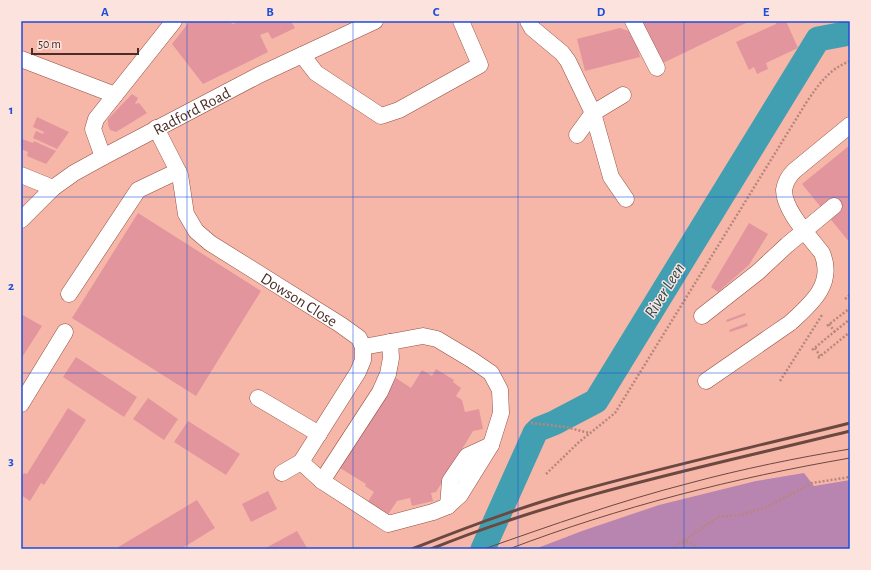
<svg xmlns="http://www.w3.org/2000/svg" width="871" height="570" viewBox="0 0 871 570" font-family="'Alegreya Sans',sans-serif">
  <rect width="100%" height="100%" fill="#f6b7a9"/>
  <path fill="#b885b0" d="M804,473L814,486L850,480V549H535L582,531L659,505L756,481Z"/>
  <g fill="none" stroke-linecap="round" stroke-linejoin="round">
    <path stroke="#429fb1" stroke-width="25" d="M483,549L535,433L539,429L554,423L596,401L818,39L850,33"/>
  </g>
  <g fill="#e3959d">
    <path d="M190,21H228L233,24L240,21H291L295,28L272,39L268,32L260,35L268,52L203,84L172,44Z"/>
    <path d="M642,21H750L663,63Z"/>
    <path d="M775,21H786L798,48L766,63L768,69L757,74L754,67L749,70L736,42L776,24Z"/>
    <path d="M620,28L634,33L640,57L585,71L577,39Z"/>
    <path d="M132,94L138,98L135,104L139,103L147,113L116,132L110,130L108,125V119Z"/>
    <path d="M37,117L69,132L57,149L33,138L36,131L43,134L44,132L33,127Z"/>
    <path d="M22,139L33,143L34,141L56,151L46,164L27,156L28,152L21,149Z"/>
    <path d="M850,145V243L802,184Z"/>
    <path d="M138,213L261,291L196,396L72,318Z"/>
    <path d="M749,223L768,234L749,265L718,292L711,287Z"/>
    <path d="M745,313L746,315L727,322L726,320Z"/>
    <path d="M21,314L42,326L21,359Z"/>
    <path d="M747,323L748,326L730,332L729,330Z"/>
    <path d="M76,357L137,397L124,417L63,377Z"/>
    <path d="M436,369L454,380L453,382L461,388L456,396L462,400L465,412L479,409L483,429L473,431L436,492L431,493L433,501L412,506L410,498L397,501L387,516L367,503L374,492L365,486L366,484L340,468L396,378L411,388L422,370L432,376Z"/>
    <path d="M148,398L178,419L164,440L133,419Z"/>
    <path d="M68,408L86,420L44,485L41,483L30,501L21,495V478L24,473L27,474Z"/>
    <path d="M188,421L240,454L226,475L174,442Z"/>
    <path d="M268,491L277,509L251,522L242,504Z"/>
    <path d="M197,500L215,528L181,549H115Z"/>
    <path d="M297,531L307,548L264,549Z"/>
  </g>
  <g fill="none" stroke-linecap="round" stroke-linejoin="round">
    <g stroke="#944f41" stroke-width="17">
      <g id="minor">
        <path d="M528,21L532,28L562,53L568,61L593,113L611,177L626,199"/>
        <path d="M633,21L657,68"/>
        <path d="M302,55L316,73L381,116L399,110L480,65L461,21"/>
        <path d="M21,59L115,95"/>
        <path id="s1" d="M156,128L180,175L186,214L196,231L210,243L341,325L359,338L363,347V360L358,372L301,462L282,473"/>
        <path d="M577,135L593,113L623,95"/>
        <path d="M103,157L93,129L96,119L174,21"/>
        <path d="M21,175L53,188"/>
        <path id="s2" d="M21,220L53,188L74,173L103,157L259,75L375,21"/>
        <path d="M69,294L138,190L178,171"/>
        <path d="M702,316L758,272L787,245L834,206"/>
        <path d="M706,381L790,323C811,304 835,284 822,253C810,237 784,211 784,190C785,183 789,176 794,171L850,125"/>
        <path d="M258,398L319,434"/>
        <path d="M21,404L65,332"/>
        <path d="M301,462L322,481L388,524L433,512L448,506L460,495L491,445L501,413L500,390L491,373L472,360L437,339L423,336L363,347"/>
        <path d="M322,481L380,392L388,374L391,358L390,342"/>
        <path d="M448,506L450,481L467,456L491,445"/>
      </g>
    </g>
    <g stroke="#b9867b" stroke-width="2.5" stroke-dasharray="2 2" stroke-linecap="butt">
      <path d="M845,299L850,295"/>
      <path d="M829,324L835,332"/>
      <path d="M827,326L850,308"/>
      <path d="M815,348L820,356"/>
      <path d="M812,350L850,319"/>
      <path d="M818,358L850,332"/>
      <path d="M780,381L822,315"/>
      <path d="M531,423L566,427L589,433"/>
      <path d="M546,474L579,442L615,413L806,103C819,84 828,70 850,61"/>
      <path d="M682,543L688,542L700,549"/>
      <path d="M672,549L718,517L740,515L767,507L812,483L850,477"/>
    </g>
    <use href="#minor" stroke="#fff" stroke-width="16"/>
    <g stroke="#6d4840" stroke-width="1">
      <path d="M484,549C552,525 620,501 690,483C742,469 796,458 850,449"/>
      <path d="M509,549C619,507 734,478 850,458"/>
    </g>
    <g stroke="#6d4840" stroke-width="3">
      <path d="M412,549C462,529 512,510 564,495C658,468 755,447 850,423"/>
      <path d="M431,549C566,494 709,466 850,431"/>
    </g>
  </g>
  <path fill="none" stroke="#1d4ed8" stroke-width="1" stroke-opacity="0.55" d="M187,21V549M353,21V549M518,21V549M684,21V549M21,197H850M21,373H850"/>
  <g text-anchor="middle" stroke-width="3" stroke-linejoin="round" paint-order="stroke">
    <g font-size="16" fill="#4b2c26" stroke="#fce3dd">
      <text dy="6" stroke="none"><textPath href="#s2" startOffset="204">Radford Road</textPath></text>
      <text dy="6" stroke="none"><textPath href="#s1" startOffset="236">Dowson Close</textPath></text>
    </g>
    <g font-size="17" font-style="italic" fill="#254f57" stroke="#fce3dd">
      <text transform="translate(664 290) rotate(-58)" y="6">River Leen</text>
    </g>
  </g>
  <rect width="871" height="570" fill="none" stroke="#fce3dd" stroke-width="44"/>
  <path d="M32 48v6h106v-6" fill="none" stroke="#4b2c26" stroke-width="2"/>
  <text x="38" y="48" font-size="12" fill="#4b2c26" stroke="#fce3dd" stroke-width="3" paint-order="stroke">50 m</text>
  <rect x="22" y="22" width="827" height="526" fill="none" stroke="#1d4ed8" stroke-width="1.5"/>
  <g font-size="13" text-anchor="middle" font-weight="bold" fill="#1d4ed8">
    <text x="105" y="16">A</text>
    <text x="270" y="16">B</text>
    <text x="436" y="16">C</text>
    <text x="601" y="16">D</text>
    <text x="766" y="16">E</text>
    <text x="11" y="114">1</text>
    <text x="11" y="290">2</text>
    <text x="11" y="465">3</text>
  </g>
</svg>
